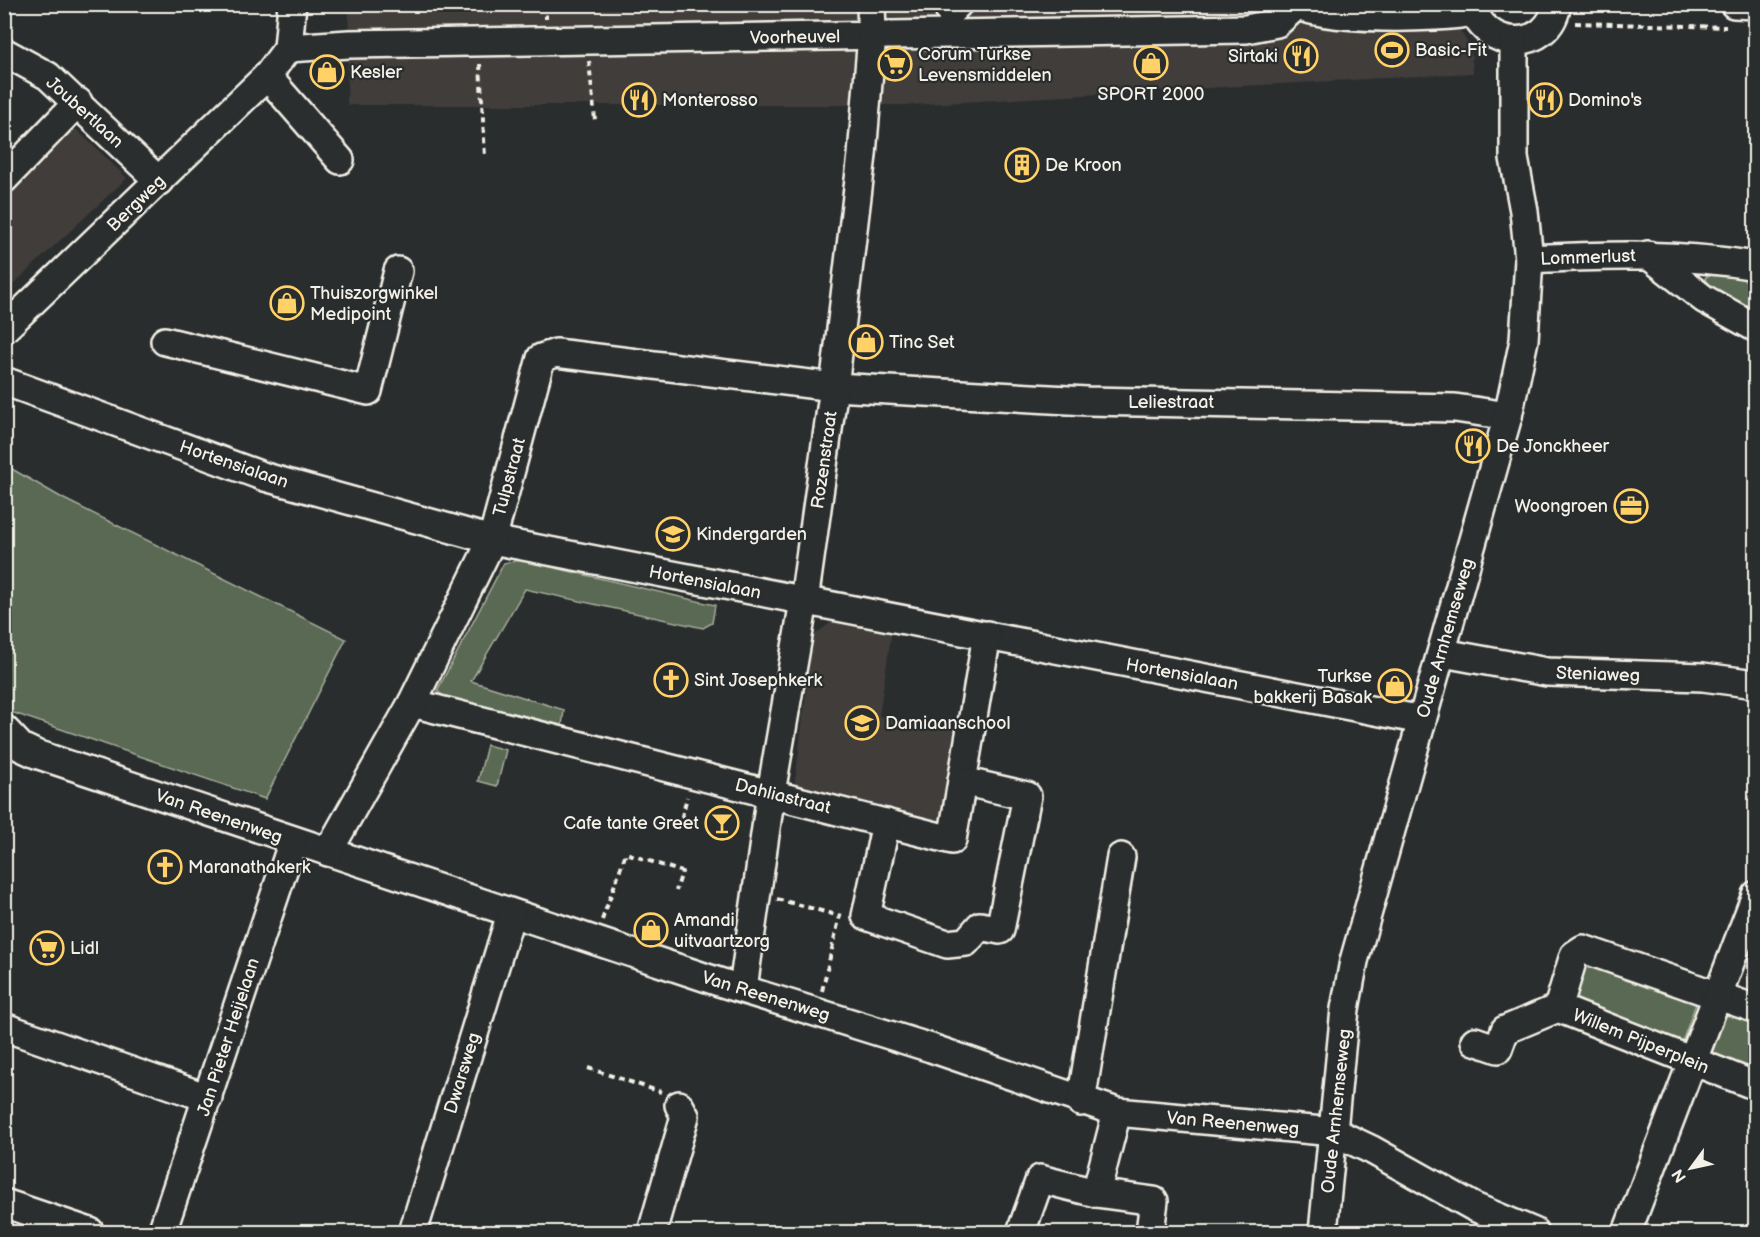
<svg xmlns="http://www.w3.org/2000/svg" width="1760" height="1237" viewBox="0 0 1760 1237" font-family="'Balsamiq Sans',sans-serif">
  <rect width="100%" height="100%" fill="#2a2d2e"/>
  <filter id="ink" filterUnits="userSpaceOnUse"><feTurbulence type="fractalNoise" baseFrequency=".0167" numOctaves="2"/><feDisplacementMap in="SourceGraphic" scale="12" xChannelSelector="R" yChannelSelector="G"/><feConvolveMatrix kernelMatrix="1 2 1 2 8 2 1 2 1" color-interpolation-filters="sRGB"/></filter>
  <g filter="url(#ink)">
    <g fill="#3f3d3a">
      <path d="M349,4L1445,5L1471,49L1473,73L910,105H347Z"/>
      <path d="M73,126L127,178L5,292V193Z"/>
      <path d="M834,620L892,630L879,716L964,730L946,828L794,789L813,636Z"/>
    </g>
    <g fill="#5a6952" stroke="#a7ad9d" stroke-width="1.5">
      <path d="M1715,271L1755,277V312L1713,290L1705,278Z"/>
      <path d="M5,465L64,499L346,639L265,799L5,710Z"/>
      <path d="M521,560L715,605L712,623L703,628L525,589L471,681L564,710L561,734L445,697L437,691L504,563Z"/>
      <path d="M487,745L506,750L497,786L478,781Z"/>
      <path d="M1582,961L1698,998L1681,1045L1569,999Z"/>
      <path d="M1727,1011L1755,1021V1079L1709,1061Z"/>
    </g>
    <g fill="none" stroke-linecap="round" stroke-linejoin="round">
      <g stroke="#f4f1e8" stroke-width="32">
        <g id="minor">
          <path d="M1294,4C1325,21 1438,19 1474,12"/>
          <path d="M1472,4C1482,51 1549,54 1557,4"/>
          <path d="M1734,4L1756,5"/>
          <path d="M950,12L958,4"/>
          <path d="M288,48L349,44L1246,29L1277,23L1296,6"/>
          <path d="M4,52L48,76L159,181"/>
          <path d="M267,76L340,160"/>
          <path d="M4,179L78,102"/>
          <path d="M1648,255L1704,299L1756,328"/>
          <path d="M1529,259C1605,255 1680,253 1756,266"/>
          <path d="M4,329L267,76L288,48L292,4"/>
          <path d="M165,341L368,391L398,271"/>
          <path d="M4,381L265,477L492,540L1422,720"/>
          <path d="M1443,653L1547,672L1703,677L1756,684"/>
          <path d="M412,703L952,840L987,635"/>
          <path d="M4,729L21,747L36,754L719,982L931,1048L1117,1112L1334,1132L1372,1150L1474,1207L1534,1232"/>
          <path d="M886,823L866,916L947,944L966,942L980,926L1000,930L1027,796L962,781"/>
          <path d="M328,852L412,703L492,540L541,358L556,353L834,387L1087,401L1455,408L1508,416"/>
          <path d="M743,988L771,793L804,601L834,387L862,155L872,35L871,4"/>
          <path d="M1756,1009L1583,949L1574,955L1558,1008L1756,1086"/>
          <path d="M4,1027L208,1098"/>
          <path d="M1475,1041L1498,1049L1505,1030L1558,1008"/>
          <path d="M1081,1102L1121,857"/>
          <path d="M1096,1193L1117,1112"/>
          <path d="M4,1203L90,1232"/>
          <path d="M162,1232L293,841"/>
          <path d="M413,1232L511,914"/>
          <path d="M652,1232L685,1116L679,1105"/>
          <path d="M1021,1232L1040,1179L1096,1193L1154,1201L1150,1232"/>
          <path d="M1323,1232L1345,1009L1354,961L1508,416L1524,340L1529,259L1524,211L1514,158V42"/>
          <path d="M1627,1232L1756,895"/>
        </g>
      </g>
      <g stroke="#f4f1e8" stroke-width="4" stroke-dasharray="6 4.5" stroke-linecap="butt">
        <path d="M546,4V19"/>
        <path d="M1575,23L1726,27"/>
        <path d="M589,61L595,120"/>
        <path d="M480,64L485,157"/>
        <path d="M679,828L687,797"/>
        <path d="M777,899L840,916"/>
        <path d="M602,920L626,853L682,872L676,891"/>
        <path d="M822,991L841,911"/>
        <path d="M588,1068L661,1092"/>
      </g>
      <use href="#minor" stroke="#2a2d2e" stroke-width="27"/>
    </g>
  </g>
  <defs>
    <g id="stadium-ring" transform="scale(1.725)"><circle r="9.5" fill="#2a2d2e" stroke="#ffd166" stroke-width="1.5"/><path d="M0-5a6.5 5 0 1 0 0 10a6.5 5 0 1 0 0-10ZM-3.5-1.8h7v3.6h-7Z" fill="#ffd166"/></g>
    <g id="restaurant-ring" transform="scale(1.725)"><circle r="9.5" fill="#2a2d2e" stroke="#ffd166" stroke-width="1.5"/><path d="M-5-6h1v4h1v-4h1v4h1v-4h1v5L-1.5 .5V6h-2V.5L-5-1ZM5-6V6H3V1.5H1.5Q1.5-4 5-6Z" fill="#ffd166"/></g>
    <g id="shop-ring" transform="scale(1.725)"><circle r="9.5" fill="#2a2d2e" stroke="#ffd166" stroke-width="1.5"/><path d="M-5-2.5h2.3a2.7 3.5 0 0 1 5.4 0H5L5.5 6h-11ZM-1.5-2.5h3a1.5 2.3 0 0 0-3 0Z" fill="#ffd166"/></g>
    <g id="supermarket-ring" transform="scale(1.725)"><circle r="9.5" fill="#2a2d2e" stroke="#ffd166" stroke-width="1.5"/><path d="M-6-5.5h2.5l.6 2H6L4.5 2H-2.5L-4.4-4H-6ZM-1.5 3.2a1.3 1.3 0 1 0 .1 0ZM3 3.2a1.3 1.3 0 1 0 .1 0Z" fill="#ffd166"/></g>
    <g id="building-ring" transform="scale(1.725)"><circle r="9.5" fill="#2a2d2e" stroke="#ffd166" stroke-width="1.5"/><path d="M-4-6H4V6H1V3H-1V6H-4ZM-2.5-4.3h1.7v1.8h-1.7ZM.8-4.3h1.7v1.8H.8ZM-2.5-1h1.7V.8h-1.7ZM.8-1h1.7V.8H.8Z" fill="#ffd166"/></g>
    <g id="office-ring" transform="scale(1.725)"><circle r="9.5" fill="#2a2d2e" stroke="#ffd166" stroke-width="1.5"/><path d="M-6-3h4V-5.5h4V-3h4V5H-6ZM-1-4.5V-3h2v-1.5ZM-6 0V1H6V0Z" fill="#ffd166"/></g>
    <g id="school-ring" transform="scale(1.725)"><circle r="9.5" fill="#2a2d2e" stroke="#ffd166" stroke-width="1.5"/><path d="M0-5L7-2L0 1L-7-2ZM-4 1L0 2.5L4 1V4Q0 6-4 4Z" fill="#ffd166"/></g>
    <g id="church-ring" transform="scale(1.725)"><circle r="9.5" fill="#2a2d2e" stroke="#ffd166" stroke-width="1.5"/><path d="M-1.2-6h2.4v3.5h3.3v2.4h-3.3V6h-2.4V-.1h-3.3v-2.4h3.3Z" fill="#ffd166"/></g>
    <g id="bar-ring" transform="scale(1.725)"><circle r="9.5" fill="#2a2d2e" stroke="#ffd166" stroke-width="1.5"/><path d="M-6-5H6L.8 .8V4.5H3.5V6h-7V4.5H-.8V.8Z" fill="#ffd166"/></g>
  </defs>
  <g fill-rule="evenodd">
    <use href="#stadium-ring" x="1392" y="50"/>
    <use href="#restaurant-ring" x="1301" y="56"/>
    <use href="#shop-ring" x="1151" y="63"/>
    <use href="#supermarket-ring" x="895" y="64"/>
    <use href="#shop-ring" x="327" y="72"/>
    <use href="#restaurant-ring" x="639" y="100"/>
    <use href="#restaurant-ring" x="1545" y="100"/>
    <use href="#building-ring" x="1022" y="165"/>
    <use href="#shop-ring" x="287" y="303"/>
    <use href="#shop-ring" x="866" y="342"/>
    <use href="#restaurant-ring" x="1473" y="446"/>
    <use href="#office-ring" x="1631" y="506"/>
    <use href="#school-ring" x="673" y="534"/>
    <use href="#church-ring" x="671" y="680"/>
    <use href="#shop-ring" x="1395" y="686"/>
    <use href="#school-ring" x="862" y="723"/>
    <use href="#bar-ring" x="722" y="823"/>
    <use href="#church-ring" x="165" y="867"/>
    <use href="#shop-ring" x="651" y="930"/>
    <use href="#supermarket-ring" x="47" y="948"/>
  </g>
  <g text-anchor="middle" stroke-width="4.5" stroke-linejoin="round" paint-order="stroke">
    <g font-size="18" fill="#f4f1e8" stroke="#2a2d2e">
      <text transform="translate(795 37) rotate(-1)" y="6">Voorheuvel</text>
      <text transform="translate(85 112) rotate(42)" y="6">Joubertlaan</text>
      <text transform="translate(136 203) rotate(-44)" y="6">Bergweg</text>
      <text transform="translate(1588 257) rotate(-2)" y="6">Lommerlust</text>
      <text x="1171" y="408">Leliestraat</text>
      <text transform="translate(824 460) rotate(-82)" y="6">Rozenstraat</text>
      <text transform="translate(234 464) rotate(19)" y="6">Hortensialaan</text>
      <text transform="translate(509 477) rotate(-75)" y="6">Tulpstraat</text>
      <text transform="translate(705 582) rotate(11)" y="6">Hortensialaan</text>
      <text transform="translate(1445 638) rotate(-74)" y="6">Oude Arnhemseweg</text>
      <text transform="translate(1182 674) rotate(10)" y="6">Hortensialaan</text>
      <text transform="translate(1598 674) rotate(2)" y="6">Steniaweg</text>
      <text transform="translate(783 796) rotate(14)" y="6">Dahliastraat</text>
      <text transform="translate(219 816) rotate(19)" y="6">Van Reenenweg</text>
      <text transform="translate(766 996) rotate(17)" y="6">Van Reenenweg</text>
      <text transform="translate(228 1037) rotate(-72)" y="6">Jan Pieter Heijelaan</text>
      <text transform="translate(1641 1041) rotate(22)" y="6">Willem Pijperplein</text>
      <text transform="translate(462 1073) rotate(-73)" y="6">Dwarsweg</text>
      <text transform="translate(1336 1111) rotate(-84)" y="6">Oude Arnhemseweg</text>
      <text transform="translate(1233 1123) rotate(5)" y="6">Van Reenenweg</text>
    </g>
    <g font-size="18" fill="#f4f1e8" stroke="#2a2d2e" text-anchor="start">
      <text x="1415" y="56">Basic-Fit</text>
      <text x="918" y="60">Corum Turkse<tspan x="918" dy="21">Levensmiddelen</tspan></text>
      <text x="1278" y="62" text-anchor="end">Sirtaki</text>
      <text x="350" y="78">Kesler</text>
      <text x="1151" y="100" text-anchor="middle">SPORT 2000</text>
      <text x="662" y="106">Monterosso</text>
      <text x="1568" y="106">Domino's</text>
      <text x="1045" y="171">De Kroon</text>
      <text x="310" y="299">Thuiszorgwinkel<tspan x="310" dy="21">Medipoint</tspan></text>
      <text x="889" y="348">Tinc Set</text>
      <text x="1496" y="452">De Jonckheer</text>
      <text x="1608" y="512" text-anchor="end">Woongroen</text>
      <text x="696" y="540">Kindergarden</text>
      <text x="1372" y="682" text-anchor="end">Turkse<tspan x="1372" dy="21">bakkerij Basak</tspan></text>
      <text x="694" y="686">Sint Josephkerk</text>
      <text x="885" y="729">Damiaanschool</text>
      <text x="699" y="829" text-anchor="end">Cafe tante Greet</text>
      <text x="188" y="873">Maranathakerk</text>
      <text x="674" y="926">Amandi<tspan x="674" dy="21">uitvaartzorg</tspan></text>
      <text x="70" y="954">Lidl</text>
    </g>
  </g>
  <rect width="1760" height="1237" fill="none" stroke="#2a2d2e" stroke-width="24"/>
  <rect x="12" y="12" width="1736" height="1213" fill="none" stroke="#f4f1e8" stroke-width="2" filter="url(#ink)"/>
  <g transform="translate(1691 1168) rotate(237)" stroke="#2a2d2e" stroke-width="4.5" paint-order="stroke">
  <path d="M0-4.5L10 22L0 15L-10 22Z" fill="#f4f1e8"/>
  <text y="-9" font-size="16" font-weight="bold" text-anchor="middle" fill="#f4f1e8">N</text>
  </g>
</svg>
